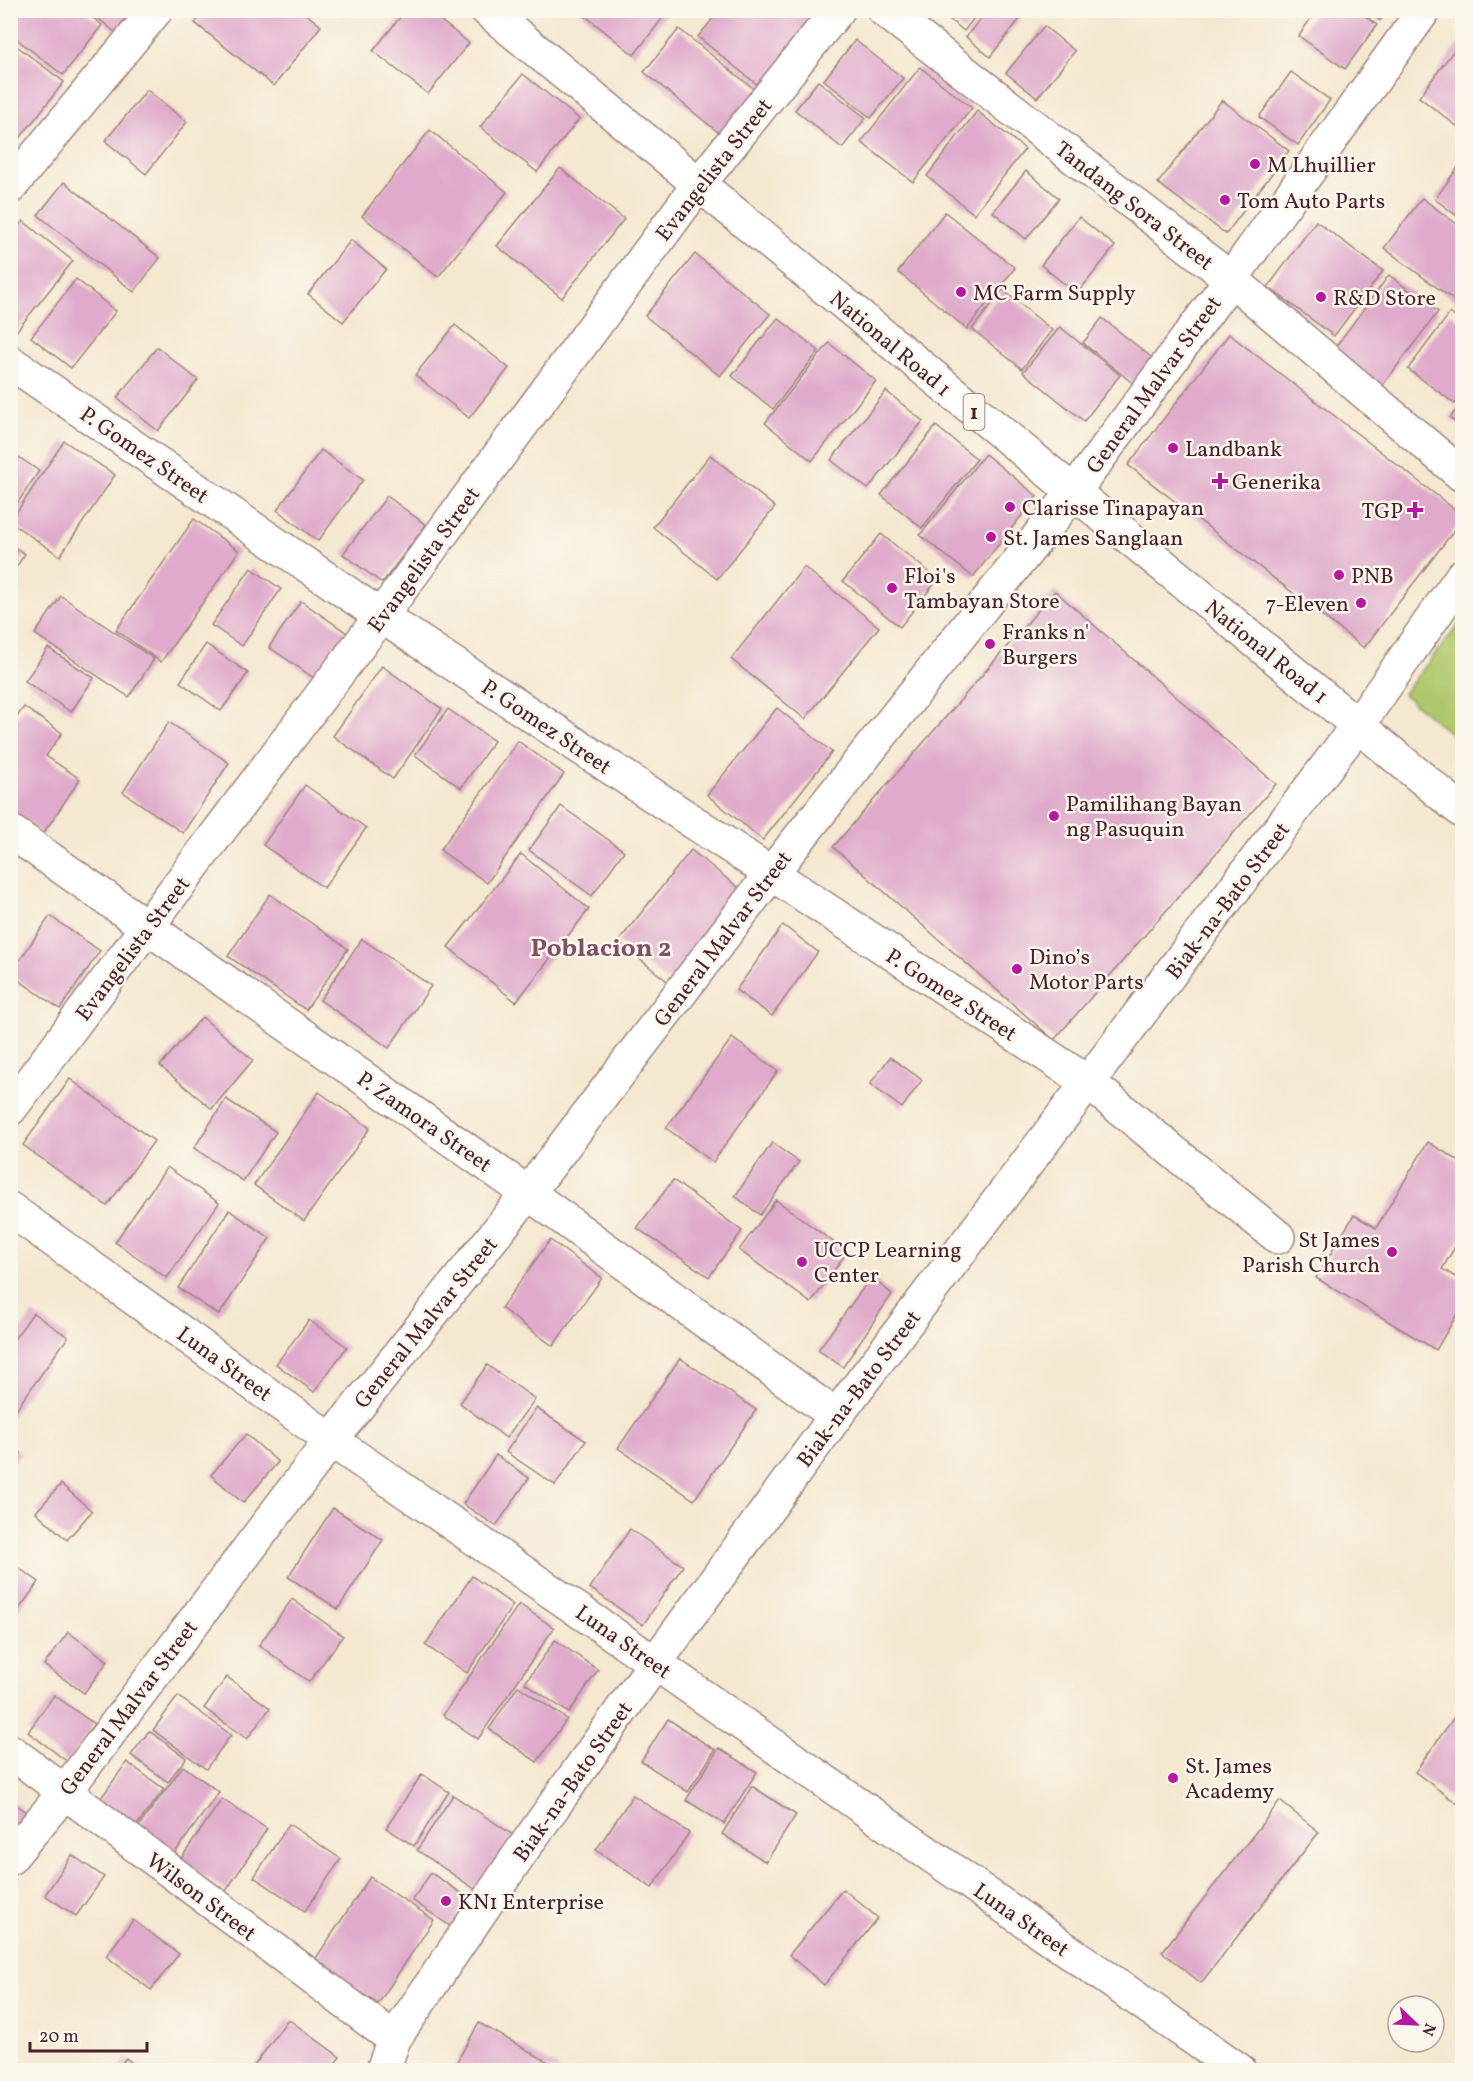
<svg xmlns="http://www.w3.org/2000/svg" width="1473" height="2081" viewBox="0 0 1473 2081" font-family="Vollkorn,serif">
  <rect width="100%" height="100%" fill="#fbf7ec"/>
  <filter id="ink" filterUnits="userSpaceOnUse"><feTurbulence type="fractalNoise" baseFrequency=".0167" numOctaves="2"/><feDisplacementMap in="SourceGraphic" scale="12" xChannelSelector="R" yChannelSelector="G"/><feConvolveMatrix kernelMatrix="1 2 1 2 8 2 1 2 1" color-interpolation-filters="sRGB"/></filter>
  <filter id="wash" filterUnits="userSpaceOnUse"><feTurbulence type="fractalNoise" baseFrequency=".008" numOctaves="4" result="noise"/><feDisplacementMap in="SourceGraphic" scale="24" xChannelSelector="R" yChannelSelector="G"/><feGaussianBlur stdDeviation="1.35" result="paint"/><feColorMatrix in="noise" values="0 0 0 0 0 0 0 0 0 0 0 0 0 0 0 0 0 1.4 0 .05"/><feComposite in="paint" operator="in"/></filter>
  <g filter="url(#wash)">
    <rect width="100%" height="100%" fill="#f4e8d0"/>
    <path fill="#b0c86d" stroke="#7d744c" stroke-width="1.5" d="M1462,621V743L1403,694Z"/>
    <g id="blocks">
      <g fill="#dfaacb">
        <path d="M14,10H84L102,25L63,75L10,34V15Z"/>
        <path d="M88,10H131L115,32Z"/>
        <path d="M205,10H301L321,26L274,86L195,23Z"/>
        <path d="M406,10H427L469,43L428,94L373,51Z"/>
        <path d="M578,10H669L634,55Z"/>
        <path d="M720,10H827L764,90L698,37Z"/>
        <path d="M938,10H980L964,31Z"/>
        <path d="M987,10H1027L990,57L966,37Z"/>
        <path d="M1316,10H1357L1377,25L1345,69L1299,36Z"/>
        <path d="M1366,10H1388L1380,21Z"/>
        <path d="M1044,26L1075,51L1037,98L1006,73Z"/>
        <path d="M679,29L759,93L724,137L644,72Z"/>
        <path d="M855,40L903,78L871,118L824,80Z"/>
        <path d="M10,41L64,82L20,138L10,130Z"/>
        <path d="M1460,42L1462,45V130L1419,97Z"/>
        <path d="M920,67L972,108L913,182L861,142Z"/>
        <path d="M1291,72L1330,100L1298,145L1259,117Z"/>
        <path d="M523,74L579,119L537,172L480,127Z"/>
        <path d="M818,81L866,118L842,148L795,110Z"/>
        <path d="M147,90L187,122L146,174L105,141Z"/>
        <path d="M1222,100L1289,151L1226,234L1158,183Z"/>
        <path d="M977,111L1025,149L974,214L927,176Z"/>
        <path d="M430,130L507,192L438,277L362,216Z"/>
        <path d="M1462,162V220L1435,199Z"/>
        <path d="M560,168L624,219L562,298L497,246Z"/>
        <path d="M1026,171L1059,198L1026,239L993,212Z"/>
        <path d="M64,182L160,258L134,292L38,215Z"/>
        <path d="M1422,198L1462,228V300L1459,304L1384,248Z"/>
        <path d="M945,212L1015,268L967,329L898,272Z"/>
        <path d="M1079,217L1115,246L1077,294L1041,265Z"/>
        <path d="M23,221L73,261L10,339V237Z"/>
        <path d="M1316,221L1383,271L1334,336L1268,287Z"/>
        <path d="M351,240L386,269L343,322L308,294Z"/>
        <path d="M695,254L770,314L720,376L645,316Z"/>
        <path d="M1389,275L1438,312L1382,386L1333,350Z"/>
        <path d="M76,279L116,311L71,368L31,337Z"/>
        <path d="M1003,290L1052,330L1022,369L972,329Z"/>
        <path d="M1450,313L1462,323V394L1455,404L1408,369Z"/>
        <path d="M778,318L819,351L773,409L732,376Z"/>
        <path d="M1102,318L1155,360L1135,385L1083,343Z"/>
        <path d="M455,325L509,368L469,418L415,375Z"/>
        <path d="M1060,327L1120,375L1084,421L1023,372Z"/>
        <path d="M1229,334L1462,515V520L1364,648L1128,465Z"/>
        <path d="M829,343L876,381L812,461L765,423Z"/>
        <path d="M157,347L198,380L158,431L117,398Z"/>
        <path d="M886,391L923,421L868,489L831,460Z"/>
        <path d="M1462,402V428L1450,418Z"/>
        <path d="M936,426L977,459L922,528L881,495Z"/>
        <path d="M64,441L115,475L60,556L10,522Z"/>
        <path d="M321,450L363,480L318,541L277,510Z"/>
        <path d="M10,451L39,471L10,514Z"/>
        <path d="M985,454L1037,496L973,577L920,535Z"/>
        <path d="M710,455L775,507L717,579L653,527Z"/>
        <path d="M387,496L426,525L382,583L343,554Z"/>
        <path d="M194,519L239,551L161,662L116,630Z"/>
        <path d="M881,534L938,579L900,627L843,581Z"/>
        <path d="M10,544L25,554L10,576Z"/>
        <path d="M804,567L879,627L805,719L731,659Z"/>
        <path d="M251,568L281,589L242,646L211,625Z"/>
        <path d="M1055,591L1276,784L1054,1040L833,847Z"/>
        <path d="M61,596L154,659L129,697L35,634Z"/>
        <path d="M301,601L347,633L314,678L269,647Z"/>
        <path d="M206,644L248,673L221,711L180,682Z"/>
        <path d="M48,648L94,678L71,712L25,681Z"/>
        <path d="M382,666L442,709L393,779L333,736Z"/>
        <path d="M24,707L62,733L46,756L80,779L43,834L10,812V726Z"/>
        <path d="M777,708L832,752L763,840L707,795Z"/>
        <path d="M448,709L494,741L461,788L415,755Z"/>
        <path d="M169,722L229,763L183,833L123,792Z"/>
        <path d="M518,741L564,774L487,883L440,850Z"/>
        <path d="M305,785L366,828L324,888L263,845Z"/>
        <path d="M561,806L624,851L592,896L529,850Z"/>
        <path d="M691,850L749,896L676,988L618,942Z"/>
        <path d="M521,854L589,909L516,1002L448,947Z"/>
        <path d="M270,894L348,949L306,1010L228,956Z"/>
        <path d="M50,916L100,951L60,1009L10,974Z"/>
        <path d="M783,925L818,952L772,1016L736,990Z"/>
        <path d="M362,939L431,986L389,1048L320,1000Z"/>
        <path d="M202,1017L253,1060L212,1109L160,1066Z"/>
        <path d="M732,1038L778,1071L713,1162L666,1128Z"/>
        <path d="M890,1057L922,1080L902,1108L870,1084Z"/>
        <path d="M70,1079L154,1141L107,1206L23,1145Z"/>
        <path d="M319,1092L370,1128L304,1221L254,1185Z"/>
        <path d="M226,1099L276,1132L243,1181L194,1148Z"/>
        <path d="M1428,1142L1462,1163V1235L1442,1269L1462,1281V1306L1436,1350L1316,1278L1354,1215L1376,1228Z"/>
        <path d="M772,1143L799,1162L760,1215L735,1196Z"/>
        <path d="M167,1167L219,1203L167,1278L115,1242Z"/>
        <path d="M673,1180L742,1231L709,1277L637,1228Z"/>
        <path d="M776,1200L847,1252L811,1303L739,1250Z"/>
        <path d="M229,1210L270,1238L219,1315L178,1288Z"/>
        <path d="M550,1240L602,1278L553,1346L501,1308Z"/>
        <path d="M871,1277L892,1294L843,1367L818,1350Z"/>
        <path d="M33,1313L68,1337L10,1418V1345Z"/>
        <path d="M309,1320L347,1347L314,1392L276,1364Z"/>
        <path d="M680,1358L756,1410L694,1500L618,1448Z"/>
        <path d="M487,1365L535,1399L506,1438L460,1403Z"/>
        <path d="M536,1408L586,1441L555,1485L506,1452Z"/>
        <path d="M246,1434L278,1462L243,1503L211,1475Z"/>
        <path d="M10,1446L21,1453L10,1467Z"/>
        <path d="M496,1455L529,1478L496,1526L463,1504Z"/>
        <path d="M61,1484L92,1511L67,1540L36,1512Z"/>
        <path d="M333,1508L383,1540L338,1609L288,1577Z"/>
        <path d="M630,1529L683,1566L643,1625L590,1588Z"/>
        <path d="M10,1562L39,1582L13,1617L10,1615Z"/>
        <path d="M472,1576L513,1605L467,1673L425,1645Z"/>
        <path d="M292,1599L343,1636L309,1682L259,1645Z"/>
        <path d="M519,1604L554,1628L478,1739L443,1715Z"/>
        <path d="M68,1632L108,1661L84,1693L44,1665Z"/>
        <path d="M555,1640L598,1670L569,1713L525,1683Z"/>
        <path d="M227,1677L270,1708L247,1739L204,1708Z"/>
        <path d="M518,1686L567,1719L537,1762L489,1729Z"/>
        <path d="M54,1695L94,1724L68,1762L28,1732Z"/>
        <path d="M178,1696L231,1735L206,1769L153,1730Z"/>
        <path d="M1462,1706V1807L1415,1772Z"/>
        <path d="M668,1719L715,1750L688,1792L641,1761Z"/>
        <path d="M149,1731L186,1758L168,1782L131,1755Z"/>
        <path d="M719,1748L757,1772L724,1824L686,1800Z"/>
        <path d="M127,1762L164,1789L134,1829L98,1802Z"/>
        <path d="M183,1766L219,1792L174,1854L138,1827Z"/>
        <path d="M422,1774L449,1792L414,1846L386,1828Z"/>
        <path d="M752,1786L796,1815L766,1862L722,1834Z"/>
        <path d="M453,1795L516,1837L479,1892L417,1850Z"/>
        <path d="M633,1795L689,1833L652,1888L596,1850Z"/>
        <path d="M222,1799L267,1829L226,1891L180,1860Z"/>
        <path d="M10,1800L29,1814L10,1839Z"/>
        <path d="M1280,1801L1319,1832L1201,1983L1162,1952Z"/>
        <path d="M289,1824L341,1859L305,1911L254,1877Z"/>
        <path d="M72,1855L104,1877L76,1916L45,1895Z"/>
        <path d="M431,1873L469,1898L450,1926L412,1900Z"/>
        <path d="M370,1877L434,1920L378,2004L314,1961Z"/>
        <path d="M843,1889L878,1918L824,1985L789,1955Z"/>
        <path d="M133,1920L179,1954L151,1990L106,1956Z"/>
        <path d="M288,2019L340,2057L330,2070H251Z"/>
        <path d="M479,2023L559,2068L558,2070H452Z"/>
        <path d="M126,2058L141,2070H116Z"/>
        <path d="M10,2061L20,2070H10Z"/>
      </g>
    </g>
  </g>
  <g filter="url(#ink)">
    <use href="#blocks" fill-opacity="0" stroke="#9f847e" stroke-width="1.5"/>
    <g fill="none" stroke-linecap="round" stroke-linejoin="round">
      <g stroke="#9f847e" stroke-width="36">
        <g id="minor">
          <path d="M884,10L1231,279L1462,475"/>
          <path d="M10,187L156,10"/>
          <path d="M10,362L381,616L1089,1083L1278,1237"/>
          <path d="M1358,725L1462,576"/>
          <path d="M10,831L528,1193L836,1416"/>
          <path d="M10,1109L381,616L699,184L838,10"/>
          <path d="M10,1209L331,1440L655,1663L1239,2070"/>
          <path d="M10,1751L394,2039"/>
          <path d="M10,1858L64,1793L331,1440L528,1193L770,875L1073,493L1231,279L1424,10"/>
        </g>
      </g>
      <g stroke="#9f847e" stroke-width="36">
        <g id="major">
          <path d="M487,10L1462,811"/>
          <path d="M383,2070L394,2039L521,1852L655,1663L836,1416L1358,725"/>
        </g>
      </g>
      <use href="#minor" stroke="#fff" stroke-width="33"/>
      <use href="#major" stroke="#fff" stroke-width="33"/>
    </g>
  </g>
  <g fill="#b5179e" stroke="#fbf7ec" stroke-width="2">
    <circle cx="1255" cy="164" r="6"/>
    <circle cx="1225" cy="200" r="6"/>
    <circle cx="961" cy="292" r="6"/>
    <circle cx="1321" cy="297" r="6"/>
    <circle cx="1173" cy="448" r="6"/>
    <path d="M1217 472h6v6h6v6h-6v6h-6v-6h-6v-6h6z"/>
    <circle cx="1010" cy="507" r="6"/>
    <path d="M1412 501h6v6h6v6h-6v6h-6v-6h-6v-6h6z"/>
    <circle cx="991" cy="537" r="6"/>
    <circle cx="1339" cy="575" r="6"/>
    <circle cx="892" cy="588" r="6"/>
    <circle cx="1361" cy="603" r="6"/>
    <circle cx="990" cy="644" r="6"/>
    <circle cx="1054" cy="816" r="6"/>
    <circle cx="1017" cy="969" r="6"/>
    <circle cx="1392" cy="1252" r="6"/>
    <circle cx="802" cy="1262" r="6"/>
    <circle cx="1173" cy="1778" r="6"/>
    <circle cx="446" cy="1901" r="6"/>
  </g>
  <g text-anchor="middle" stroke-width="5" stroke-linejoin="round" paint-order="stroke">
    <rect fill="#fbf7ec" stroke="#7f6065" stroke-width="1.5" x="963.5" y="394" width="21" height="36" rx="4.5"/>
    <g font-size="21" font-weight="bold" fill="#4a1f2b">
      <text x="974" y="419">1</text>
    </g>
    <g font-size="22" fill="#4a1f2b" stroke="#fbf7ec" text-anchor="start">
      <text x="1267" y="172">M Lhuillier</text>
      <text x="1237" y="208">Tom Auto Parts</text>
      <text x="973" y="300">MC Farm Supply</text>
      <text x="1333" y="305">R&amp;D Store</text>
      <text x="1185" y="456">Landbank</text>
      <text x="1232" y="489">Generika</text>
      <text x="1022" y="515">Clarisse Tinapayan</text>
      <text x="1403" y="518" text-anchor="end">TGP</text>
      <text x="1003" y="545">St. James Sanglaan</text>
      <text x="904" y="583">Floi's<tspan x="904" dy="25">Tambayan Store</tspan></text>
      <text x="1351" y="583">PNB</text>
      <text x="1349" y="611" text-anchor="end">7-Eleven</text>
      <text x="1002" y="639">Franks n'<tspan x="1002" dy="25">Burgers</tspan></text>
      <text x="1066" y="811">Pamilihang Bayan<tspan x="1066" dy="25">ng Pasuquin</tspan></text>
      <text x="1029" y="964">Dino’s<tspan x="1029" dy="25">Motor Parts</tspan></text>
      <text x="1380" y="1247" text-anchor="end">St James<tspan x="1380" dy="25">Parish Church</tspan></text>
      <text x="814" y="1257">UCCP Learning<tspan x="814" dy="25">Center</tspan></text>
      <text x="1185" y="1773">St. James<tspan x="1185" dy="25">Academy</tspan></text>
      <text x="458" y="1909">KN1 Enterprise</text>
    </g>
    <g font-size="22" fill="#4a1f2b" stroke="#fbf7ec">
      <text transform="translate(713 169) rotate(-52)" y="8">Evangelista Street</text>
      <text transform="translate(1135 205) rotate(38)" y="8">Tandang Sora Street</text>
      <text transform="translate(891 343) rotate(40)" y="8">National Road 1</text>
      <text transform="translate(1153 384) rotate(-54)" y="8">General Malvar Street</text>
      <text transform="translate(145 454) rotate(35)" y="8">P. Gomez Street</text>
      <text transform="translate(423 559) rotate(-54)" y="8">Evangelista Street</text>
      <text transform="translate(1267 651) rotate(39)" y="8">National Road 1</text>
      <text transform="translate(547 726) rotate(34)" y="8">P. Gomez Street</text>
      <text transform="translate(1227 900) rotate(-53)" y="8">Biak-na-Bato Street</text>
      <text transform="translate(722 938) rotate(-53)" y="8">General Malvar Street</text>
      <text transform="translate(132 948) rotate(-53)" y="8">Evangelista Street</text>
      <text transform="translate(952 994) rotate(33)" y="8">P. Gomez Street</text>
      <text transform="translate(425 1121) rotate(35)" y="8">P. Zamora Street</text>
      <text transform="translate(425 1322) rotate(-51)" y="8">General Malvar Street</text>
      <text transform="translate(225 1363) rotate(36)" y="8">Luna Street</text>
      <text transform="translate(858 1388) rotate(-53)" y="8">Biak-na-Bato Street</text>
      <text transform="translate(624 1641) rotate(35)" y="8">Luna Street</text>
      <text transform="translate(128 1707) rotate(-53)" y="8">General Malvar Street</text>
      <text transform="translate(572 1781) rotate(-55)" y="8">Biak-na-Bato Street</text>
      <text transform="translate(202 1896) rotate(37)" y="8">Wilson Street</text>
      <text transform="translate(1022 1919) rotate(35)" y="8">Luna Street</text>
    </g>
    <g font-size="26" font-weight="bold" fill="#7e5063" stroke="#fbf7ec">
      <text x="601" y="956">Poblacion 2</text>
    </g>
  </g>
  <rect width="1473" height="2081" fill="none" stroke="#fbf7ec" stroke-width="36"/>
  <g transform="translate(1416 2024) rotate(113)"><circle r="28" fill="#fbf7ec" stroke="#b4a19f" stroke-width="1.5"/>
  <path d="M0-4.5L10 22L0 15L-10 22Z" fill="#b5179e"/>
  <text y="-9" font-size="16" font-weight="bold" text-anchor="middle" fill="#4a1f2b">N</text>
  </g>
  <path d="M30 2042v9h117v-9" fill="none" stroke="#4a1f2b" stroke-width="3"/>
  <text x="39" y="2042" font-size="18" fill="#4a1f2b" stroke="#fbf7ec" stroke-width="4.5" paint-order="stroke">20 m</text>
</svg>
